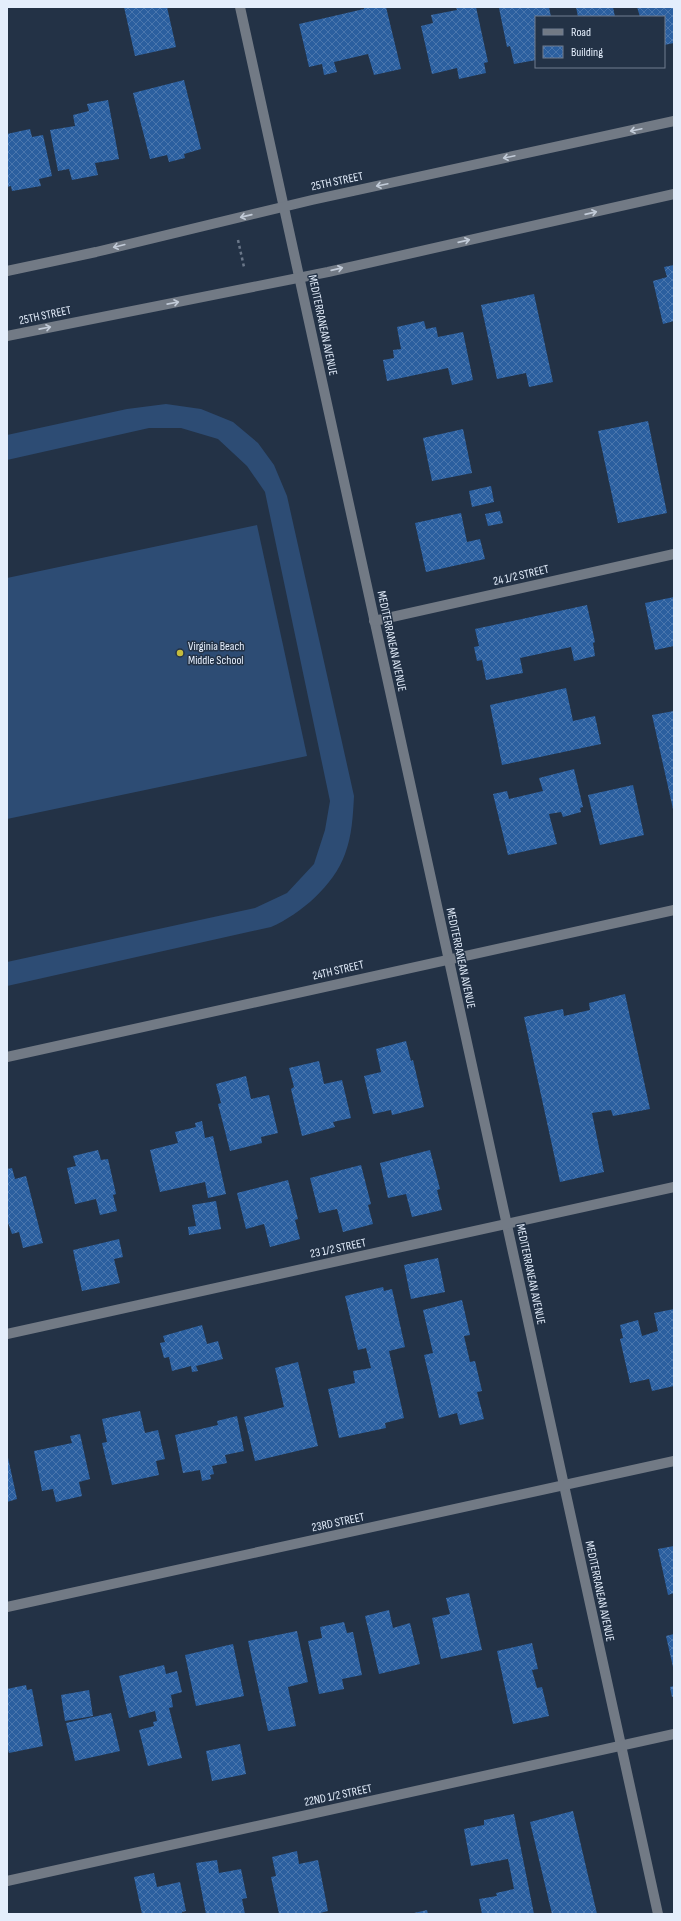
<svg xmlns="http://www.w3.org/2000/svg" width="681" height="1921" viewBox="0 0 681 1921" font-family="'Sofia Sans Condensed',sans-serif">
  <defs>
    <pattern id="building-cross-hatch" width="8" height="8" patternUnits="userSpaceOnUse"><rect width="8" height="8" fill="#2b5f9f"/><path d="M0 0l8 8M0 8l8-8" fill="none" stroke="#4a76ad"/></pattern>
  </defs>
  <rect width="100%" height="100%" fill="#233246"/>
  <g fill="#2d4c74">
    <path d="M166,404L201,409L233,422L258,443L274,465L287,496L354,796C353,815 352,836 345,854C334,885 301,914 271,927L7,986V962L255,908L287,893L314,864L325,830L330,801L265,492L247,466L218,439L181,428H149L7,460V435L127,409Z"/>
    <path d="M257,525L307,756L7,819V578Z"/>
  </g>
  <g fill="url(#building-cross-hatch)">
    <path d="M124,7H167L176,47L135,56Z"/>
    <path d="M364,7H386L401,69L374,75L368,54L334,62L337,72L324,75L322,64L309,67L299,24L364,9Z"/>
    <path d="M456,7H476L488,62L484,63L486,73L459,79L457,68L432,74L421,26L433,23L431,15L457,10Z"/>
    <path d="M549,7L551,17H536V60L514,64L510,46L507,47L499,8Z"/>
    <path d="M576,7H613L615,17H578Z"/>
    <path d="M637,7H674V43L664,45V17H640Z"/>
    <path d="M184,80L201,149L184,154L185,158L169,162L167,155L150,159L133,93Z"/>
    <path d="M108,100L119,159L95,163L98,175L72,180L69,169L58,171L50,130L75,126L73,115L89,111L87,104Z"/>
    <path d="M30,129L32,137L43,135L52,176L39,179L41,186L12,191L11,186L7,187V134Z"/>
    <path d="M674,265V321L663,324L653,281L667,277L664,267Z"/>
    <path d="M534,294L553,382L529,387L526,373L497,379L481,305Z"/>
    <path d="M424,321L426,329L436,327L438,337L463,332L473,380L452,385L448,368L387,381L383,360L394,358L393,350L401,349L397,327Z"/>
    <path d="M648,421L667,513L618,523L598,431Z"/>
    <path d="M463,429L472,473L432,481L423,438Z"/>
    <path d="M491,486L494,502L472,507L469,491Z"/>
    <path d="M500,511L503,523L488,526L485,514Z"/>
    <path d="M461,513L467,542L480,539L485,559L426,572L415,523Z"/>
    <path d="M674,597V646L655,650L645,603Z"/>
    <path d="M587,605L595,642L593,643L595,656L574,661L571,647L520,658L523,673L486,680L482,660L477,661L474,647L479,646L475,629Z"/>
    <path d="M566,688L573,721L595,716L601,744L502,765L490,705Z"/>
    <path d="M674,711V809H673L652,715Z"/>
    <path d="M574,769L583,807L580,808L581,812L563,817L561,812L549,814L557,844L508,855L493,794L507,791L509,799L543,791L539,778Z"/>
    <path d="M633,785L644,835L600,845L588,795Z"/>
    <path d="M625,994L650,1109L613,1116L611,1110L592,1113L604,1172L560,1182L524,1017L563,1009L564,1016L590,1010L589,1003Z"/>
    <path d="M406,1041L411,1061L413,1060L424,1107L392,1115L391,1110L373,1114L364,1076L381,1072L376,1049Z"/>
    <path d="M319,1061L324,1084L342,1080L351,1118L333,1122L335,1127L302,1136L291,1089L294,1087L289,1068Z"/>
    <path d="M246,1076L251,1099L269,1095L278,1133L261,1137L262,1143L230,1151L218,1104L221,1103L216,1084Z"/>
    <path d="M202,1121L205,1138L213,1136L226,1194L208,1198L205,1182L160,1192L150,1150L178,1143L175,1132L196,1127L195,1123Z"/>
    <path d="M98,1150L101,1160L108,1159L116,1194L113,1195L117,1211L100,1215L96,1199L75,1204L67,1168L76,1166L73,1156Z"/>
    <path d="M430,1150L440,1189L437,1190L442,1210L412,1217L406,1194L388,1198L380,1163Z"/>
    <path d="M361,1165L371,1204L368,1205L373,1224L343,1232L337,1209L319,1213L310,1178Z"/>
    <path d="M12,1168L15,1179L26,1176L43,1243L23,1248L19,1232L12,1234L7,1220V1169Z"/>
    <path d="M288,1180L298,1219L295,1220L300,1239L270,1247L264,1224L246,1229L237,1193Z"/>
    <path d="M216,1201L221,1229L189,1235L188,1227L196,1226L192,1205Z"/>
    <path d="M119,1239L123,1257L114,1259L120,1283L82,1291L73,1250Z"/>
    <path d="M438,1258L445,1292L411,1299L404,1265Z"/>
    <path d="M383,1287L384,1291L392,1289L405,1347L389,1351L404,1418L385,1423L386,1428L339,1438L328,1389L355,1383L353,1371L371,1368L366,1348L358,1350L345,1296Z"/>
    <path d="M462,1300L470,1335L464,1336L470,1362L475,1361L482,1391L477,1392L484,1419L460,1425L457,1413L439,1418L424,1355L433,1353L423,1310Z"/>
    <path d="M674,1309V1386L652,1391L649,1379L630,1383L620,1339L623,1338L620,1325L638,1320L642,1336L658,1331L654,1313Z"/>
    <path d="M202,1325L207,1344L218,1341L223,1359L196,1366L198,1371L192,1372L191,1366L172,1371L169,1357L164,1358L160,1343L165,1342L163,1336Z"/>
    <path d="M298,1362L318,1446L255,1461L244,1417L284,1407L275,1368Z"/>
    <path d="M140,1411L145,1433L158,1430L165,1459L156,1461L159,1475L112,1485L102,1443L107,1442L102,1419Z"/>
    <path d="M237,1416L244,1451L225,1455L227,1463L212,1466L214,1474L210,1475L211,1479L202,1481L200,1470L183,1473L175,1435L218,1425L217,1421Z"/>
    <path d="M80,1434L90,1479L79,1482L82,1496L56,1502L53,1489L42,1491L34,1451L72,1443L70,1436Z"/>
    <path d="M7,1453L17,1499L7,1502Z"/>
    <path d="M674,1546V1593L668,1595L658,1549Z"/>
    <path d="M469,1593L482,1650L441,1659L432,1618L450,1614L446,1598Z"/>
    <path d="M389,1610L393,1628L410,1623L420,1664L379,1674L365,1616Z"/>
    <path d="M344,1622L347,1633L353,1632L362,1675L342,1679L344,1689L319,1694L308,1641L322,1638L320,1627Z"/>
    <path d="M297,1631L308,1682L288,1687L296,1726L268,1731L248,1641Z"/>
    <path d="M674,1634V1667H673L666,1636Z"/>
    <path d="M532,1643L538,1669L532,1670L537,1688L542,1687L549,1716L513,1724L497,1651Z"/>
    <path d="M233,1644L244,1696L196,1706L185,1655Z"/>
    <path d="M164,1665L166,1674L177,1671L182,1692L171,1695L173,1707L169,1708L182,1758L148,1766L139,1730L154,1726L153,1722L157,1721L155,1711L129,1718L119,1676Z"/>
    <path d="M26,1685L27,1690L32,1689L43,1746L9,1753L7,1746V1689Z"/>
    <path d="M674,1686V1696L672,1697L670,1687Z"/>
    <path d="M89,1690L93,1716L65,1721L61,1695Z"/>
    <path d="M111,1713L120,1751L75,1761L66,1723Z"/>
    <path d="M240,1744L246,1774L212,1781L206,1751Z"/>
    <path d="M573,1811L597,1914H552L530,1822Z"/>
    <path d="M514,1814L534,1914H482L479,1899L497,1896L496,1893L514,1889L508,1859L471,1866L464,1829L484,1825V1820Z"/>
    <path d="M297,1851L299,1864L318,1860L328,1911L316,1914H279L271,1877L276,1876L272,1857Z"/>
    <path d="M217,1860L219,1873L241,1869L247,1898L242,1899L245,1914H206L196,1863Z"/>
    <path d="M154,1873L157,1887L180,1882L186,1911L182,1912V1914H142L134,1877Z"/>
    <path d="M427,1910L428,1914H414V1913Z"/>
  </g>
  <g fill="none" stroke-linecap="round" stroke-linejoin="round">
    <path stroke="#6a7789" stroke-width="2.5" stroke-dasharray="3 3" stroke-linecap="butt" d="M238,240L244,267"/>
    <g stroke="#727a85" stroke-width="10">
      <path d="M240,7L658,1914"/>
      <path d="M7,271L96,252L312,200L674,121"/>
      <path d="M7,336L328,272L674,194"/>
      <path d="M374,621L674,554"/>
      <path d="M7,1057L674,910"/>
      <path d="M7,1334L674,1187"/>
      <path d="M7,1607L674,1461"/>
      <path d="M7,1881L674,1734"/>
    </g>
  </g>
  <defs><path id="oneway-shaft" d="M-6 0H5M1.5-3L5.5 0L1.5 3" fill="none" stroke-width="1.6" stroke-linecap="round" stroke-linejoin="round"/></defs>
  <g stroke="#c2cbd8">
    <use href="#oneway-shaft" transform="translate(636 130) rotate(168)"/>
    <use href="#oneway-shaft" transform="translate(509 157) rotate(168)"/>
    <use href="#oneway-shaft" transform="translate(382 185) rotate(168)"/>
    <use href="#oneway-shaft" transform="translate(591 213) rotate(-13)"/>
    <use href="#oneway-shaft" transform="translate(246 216) rotate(167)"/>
    <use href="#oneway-shaft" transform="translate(464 241) rotate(-13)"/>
    <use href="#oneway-shaft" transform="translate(119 246) rotate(166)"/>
    <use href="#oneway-shaft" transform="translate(337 269) rotate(-13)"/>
    <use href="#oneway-shaft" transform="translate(173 303) rotate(-11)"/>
    <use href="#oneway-shaft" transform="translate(45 328) rotate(-11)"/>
  </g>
  <circle fill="#c5bc3d" stroke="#233246" stroke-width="1.5" cx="180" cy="653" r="4"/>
  <g text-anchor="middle" stroke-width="3" stroke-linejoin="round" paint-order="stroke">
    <g font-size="12" fill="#e4eefc" stroke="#233246">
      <text transform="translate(337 181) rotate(-12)" y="4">25TH STREET</text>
      <text transform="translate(45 315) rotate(-12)" y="4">25TH STREET</text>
      <text transform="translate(323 325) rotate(78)" y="4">MEDITERRANEAN AVENUE</text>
      <text transform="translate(521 575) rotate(-13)" y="4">24 1/2 STREET</text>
      <text transform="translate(392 641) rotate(78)" y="4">MEDITERRANEAN AVENUE</text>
      <text transform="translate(461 958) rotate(78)" y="4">MEDITERRANEAN AVENUE</text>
      <text transform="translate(338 970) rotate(-13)" y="4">24TH STREET</text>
      <text transform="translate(338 1248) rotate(-12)" y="4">23 1/2 STREET</text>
      <text transform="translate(531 1274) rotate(78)" y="4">MEDITERRANEAN AVENUE</text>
      <text transform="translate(338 1522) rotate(-12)" y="4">23RD STREET</text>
      <text transform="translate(600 1591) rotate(78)" y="4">MEDITERRANEAN AVENUE</text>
      <text transform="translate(338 1795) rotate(-12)" y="4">22ND 1/2 STREET</text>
    </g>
    <g font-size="12" fill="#e4eefc" stroke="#233246" text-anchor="start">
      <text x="188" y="650">Virginia Beach<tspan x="188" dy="14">Middle School</tspan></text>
    </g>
  </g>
  <rect width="681" height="1921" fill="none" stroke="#e4eefc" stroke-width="16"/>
  <rect x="535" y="16" width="130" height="52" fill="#233246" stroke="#707d8f"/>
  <rect x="543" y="29" width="20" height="6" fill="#727a85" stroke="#707d8f"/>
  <text x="571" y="36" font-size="12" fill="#e4eefc">Road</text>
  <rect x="543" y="46" width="20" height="12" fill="url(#building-cross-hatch)" stroke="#707d8f"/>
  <text x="571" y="56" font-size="12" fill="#e4eefc">Building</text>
</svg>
